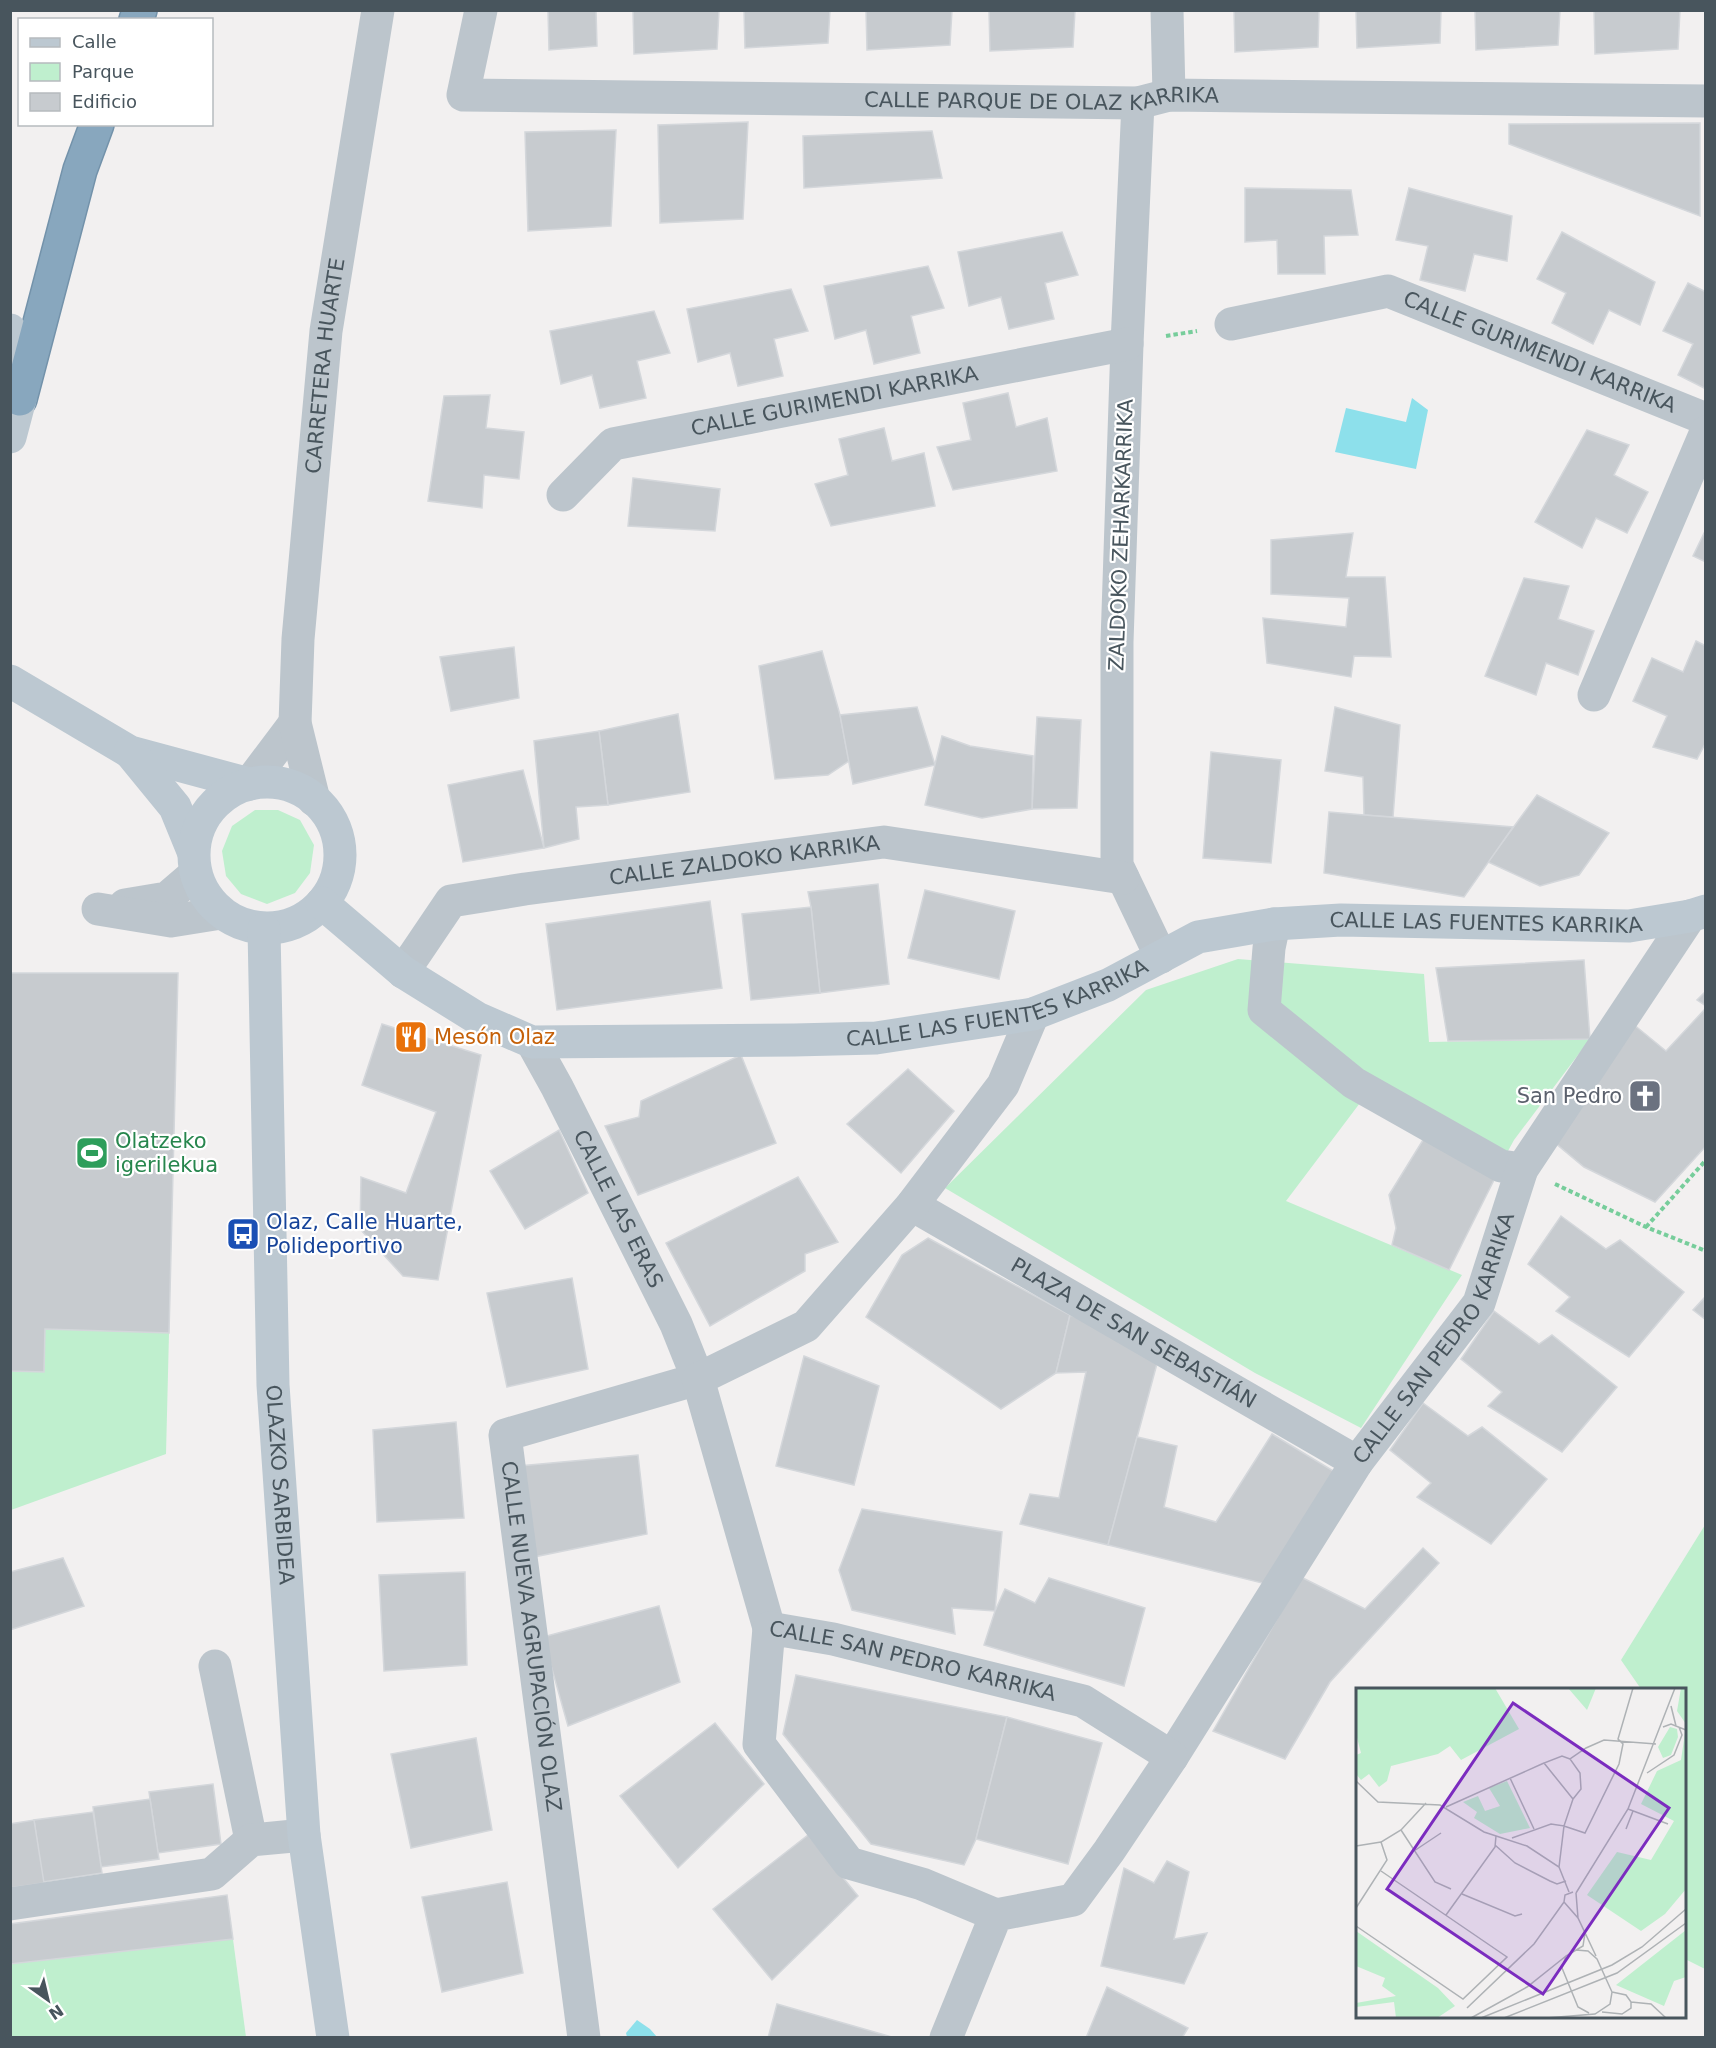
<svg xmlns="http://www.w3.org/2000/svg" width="1716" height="2048" viewBox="0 0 1716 2048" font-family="'DejaVu Sans',sans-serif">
  <rect width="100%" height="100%" fill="#f2f0f0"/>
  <g fill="#bfefce">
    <path d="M255,810H278L300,820L314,845L310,873L295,893L267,904L241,894L226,876L222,851L232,826Z"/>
    <path d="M1238,959L1424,974L1429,1042L1590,1039L1514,1140L1502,1162L1372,1087L1286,1201L1462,1275L1361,1428L1255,1373L945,1188L1146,990Z"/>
    <path d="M10,973H178L166,1454L11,1510Z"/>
    <path d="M1705,1525L1706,1969H1705L1685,1959L1684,1690L1641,1689L1621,1660Z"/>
    <path d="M233,1939L246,2037H11L10,1964Z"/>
  </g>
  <g fill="#8de0eb">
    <path d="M1412,398L1428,410L1416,469L1335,452L1346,408L1406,422Z"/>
    <path d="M637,2020L650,2029L657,2037H627L626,2033Z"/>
  </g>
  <g fill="#c7cbcf" stroke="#d4d7db" stroke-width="1.5">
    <path d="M548,10H596L597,46L549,50Z"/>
    <path d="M633,10H719L717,49L634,54Z"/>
    <path d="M744,10H830L828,43L745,48Z"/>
    <path d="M866,10H952L950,45L867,50Z"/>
    <path d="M989,10H1075L1073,47L990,51Z"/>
    <path d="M1234,10H1319L1318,47L1235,52Z"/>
    <path d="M1356,10H1441L1440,43L1357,48Z"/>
    <path d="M1475,10H1560L1558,45L1476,50Z"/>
    <path d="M1594,10H1680L1678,49L1595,54Z"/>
    <path d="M748,122L743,219L660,223L658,125Z"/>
    <path d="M1700,123V216L1509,144V124Z"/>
    <path d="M616,130L611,226L528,231L525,132Z"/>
    <path d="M932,131L942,178L804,188L803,136Z"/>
    <path d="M1245,188L1351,190L1358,235L1324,236L1325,274H1278L1277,240L1245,242Z"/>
    <path d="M1409,188L1512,216L1507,261L1474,254L1465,291L1420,280L1428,246L1396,240Z"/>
    <path d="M1062,232L1078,275L1045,283L1054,319L1009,329L1001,297L969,306L958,252Z"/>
    <path d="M1562,232L1655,282L1640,325L1609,310L1593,344L1552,323L1566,293L1537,279Z"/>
    <path d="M928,266L944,308L911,316L920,353L874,364L866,330L835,339L824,286Z"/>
    <path d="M1688,283L1706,292V389L1678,375L1693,344L1663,331Z"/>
    <path d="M791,289L808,331L774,339L783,376L738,386L730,353L698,362L687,309Z"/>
    <path d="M654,311L670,353L637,361L646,398L600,408L592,375L561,384L550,331Z"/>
    <path d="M1008,393L1016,427L1047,418L1057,471L953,490L937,447L971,440L963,403Z"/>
    <path d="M490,395L486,428L524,432L519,479L484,475L482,508L428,501L444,396Z"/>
    <path d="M884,428L892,461L924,453L935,506L831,526L815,484L848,475L839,439Z"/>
    <path d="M1587,430L1629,445L1614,475L1648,492L1627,533L1596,518L1582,548L1535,522Z"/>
    <path d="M633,478L720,489L715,531L628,526Z"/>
    <path d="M1706,529V562L1693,556Z"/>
    <path d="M1353,533L1346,577H1385L1391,657L1354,656L1351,677L1267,663L1263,618L1346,627L1349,598L1271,594V540Z"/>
    <path d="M1524,578L1569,586L1558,619L1594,631L1578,675L1546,663L1536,695L1485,676Z"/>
    <path d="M1696,641L1706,646V742L1697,759L1653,747L1667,716L1633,701L1652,658L1683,672Z"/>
    <path d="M514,647L519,698L451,711L440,657Z"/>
    <path d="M822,651L840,715L849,761L828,775L775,779L759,666Z"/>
    <path d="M917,707L935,765L853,784L840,715Z"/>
    <path d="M1335,707L1400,725L1393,817L1364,815L1363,777L1325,771Z"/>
    <path d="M678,714L690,792L608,805L599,731Z"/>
    <path d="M1037,717L1081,720L1077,808L1032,809Z"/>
    <path d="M599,731L608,805L576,807L579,839L544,848L534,741Z"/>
    <path d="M942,736L970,746L1033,756L1032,809L982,818L925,805Z"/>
    <path d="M1211,752L1281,760L1271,863L1203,858Z"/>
    <path d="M523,770L544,848L463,862L448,785Z"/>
    <path d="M1537,795L1609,833L1579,875L1540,886L1488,862Z"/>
    <path d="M1329,812L1364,815L1513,827L1464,897L1324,873Z"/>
    <path d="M878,884L889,984L820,993L811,907L808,892Z"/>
    <path d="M925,890L1015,911L999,979L908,958Z"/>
    <path d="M710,901L722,988L557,1010L546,924Z"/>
    <path d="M811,907L820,993L751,1000L742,914Z"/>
    <path d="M1584,960L1590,1039L1448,1041L1436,968Z"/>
    <path d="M10,973H178L169,1333L45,1329L44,1372L10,1371Z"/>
    <path d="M1706,991V1006L1697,1000Z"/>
    <path d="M1706,1008V1146L1655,1202L1584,1167L1554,1142L1633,1024L1666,1051Z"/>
    <path d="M382,1024L481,1055L438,1280L403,1276L360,1229L361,1177L406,1193L436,1112L362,1085Z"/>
    <path d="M741,1055L776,1143L638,1195L605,1126L639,1117L641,1101Z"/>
    <path d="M908,1069L954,1111L901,1173L847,1124Z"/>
    <path d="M1431,1127L1501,1166L1449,1270L1392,1245L1396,1228L1389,1195Z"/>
    <path d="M559,1130L588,1193L525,1229L490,1171Z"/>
    <path d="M798,1177L838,1242L805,1254V1271L710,1326L666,1243Z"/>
    <path d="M1561,1216L1606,1249L1620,1240L1684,1292L1629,1357L1556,1311L1570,1297L1528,1264Z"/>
    <path d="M928,1238L1070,1315L1056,1373L1001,1409L866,1317L902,1255Z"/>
    <path d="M572,1278L588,1369L507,1387L487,1293Z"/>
    <path d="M1706,1296V1320L1693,1310Z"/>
    <path d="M1494,1311L1539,1344L1552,1335L1617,1387L1562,1452L1488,1406L1502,1392L1461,1359Z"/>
    <path d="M1070,1315L1161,1349L1108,1545L1020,1524L1030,1494L1059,1498L1086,1372L1056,1373Z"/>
    <path d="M804,1356L879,1386L854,1485L776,1466Z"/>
    <path d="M1423,1403L1468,1436L1482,1427L1547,1479L1491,1544L1417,1497L1431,1483L1390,1450Z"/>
    <path d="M456,1422L464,1518L377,1522L373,1430Z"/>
    <path d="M1272,1434L1335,1472L1266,1584L1108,1545L1137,1437L1177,1446L1164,1507L1216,1522Z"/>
    <path d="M638,1455L647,1534L529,1558L519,1466Z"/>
    <path d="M862,1509L1002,1532L995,1611L952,1608L955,1634L852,1610L839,1570Z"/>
    <path d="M1423,1548L1439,1563L1330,1682L1285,1759L1213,1731L1301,1577L1365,1609Z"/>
    <path d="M63,1558L84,1606L10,1630V1572Z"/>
    <path d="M465,1572L467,1665L384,1671L379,1575Z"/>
    <path d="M1049,1578L1145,1608L1124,1686L984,1645L995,1611L1005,1589L1035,1603Z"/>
    <path d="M659,1606L680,1682L568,1726L543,1637Z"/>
    <path d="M796,1675L1007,1717L976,1839L964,1865L871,1844L783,1734Z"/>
    <path d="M1007,1717L1102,1743L1068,1864L976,1839Z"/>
    <path d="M715,1723L764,1784L678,1868L620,1796Z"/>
    <path d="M476,1738L492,1830L411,1848L391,1754Z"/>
    <path d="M213,1784L221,1844L158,1853L149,1792Z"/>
    <path d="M150,1799L159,1859L101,1867L93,1807Z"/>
    <path d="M93,1812L102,1873L43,1882L34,1820Z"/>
    <path d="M34,1820L44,1883L10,1888V1824Z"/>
    <path d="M808,1835L858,1896L772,1980L713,1909Z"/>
    <path d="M1167,1861L1189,1872L1174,1939L1207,1933L1184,1984L1101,1966L1124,1868L1154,1883Z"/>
    <path d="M507,1882L523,1973L442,1992L422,1897Z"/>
    <path d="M227,1895L233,1939L10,1964V1924Z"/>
    <path d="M1107,1987L1188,2028L1182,2038H1086Z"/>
    <path d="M777,2004L892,2037V2038H768Z"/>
  </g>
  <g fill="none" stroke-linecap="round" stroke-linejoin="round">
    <g stroke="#7392aa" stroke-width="36">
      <g id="highway">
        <path d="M136,20L140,10"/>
        <path d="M20,399L80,170L97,124"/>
      </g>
    </g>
    <g stroke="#77cd9b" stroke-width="4" stroke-dasharray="4.5 3" stroke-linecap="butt">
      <path d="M1166,336L1197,331"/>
      <path d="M1555,1184L1646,1227L1706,1251"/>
      <path d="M1646,1227L1706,1160"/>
    </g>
    <g stroke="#bcc5cc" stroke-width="33">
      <path id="s1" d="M481,10L463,95L1138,103L1169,95L1706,101"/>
      <path d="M1167,10L1169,95"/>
      <path d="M1138,103L1127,344L1117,642V865L1161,957"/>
      <path id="s2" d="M1231,324L1388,291L1706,419"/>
      <path id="s3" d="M563,495L613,444L1127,344"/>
      <path d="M1594,695L1706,432"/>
      <path d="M249,784L295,723"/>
      <path id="s4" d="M314,800L295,723L298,639L326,331L378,10"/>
      <path d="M125,905L167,898L195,874"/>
      <path d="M98,909L171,921L221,913"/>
      <path d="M1274,924L1269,948L1264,1010L1354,1083L1501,1166L1522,1169"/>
      <path id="s5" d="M403,972L451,901L525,889L884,842L1123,878"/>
      <path id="s6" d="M532,1042L557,1087L676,1324L698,1379L505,1435L584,2038"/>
      <path id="s7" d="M912,1205L1357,1462"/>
      <path d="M769,1628L698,1379L806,1326L912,1205L1003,1085L1033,1014"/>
      <path d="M215,1666L251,1840"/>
      <path id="s8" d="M1172,1757L1357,1462L1479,1303L1522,1169L1690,916"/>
      <path d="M10,1904L212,1874L251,1840L304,1835"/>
      <path id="s9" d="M946,2038L996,1915L922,1884L849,1863L759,1744L769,1628L833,1639L1083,1701L1172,1757L1109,1851L1073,1900L996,1915"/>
    </g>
    <g stroke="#bcc8d1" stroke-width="33">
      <path d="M10,330L16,342L20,399L10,437"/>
      <path d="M10,681L130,752L249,784"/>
      <path d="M130,752L175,807L193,851"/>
      <circle cx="267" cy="855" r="73"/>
      <path id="s10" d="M322,903L403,972L477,1018L532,1042L794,1040L876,1038L1033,1014L1108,985L1198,937L1274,924L1341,920L1629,926L1690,916L1706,911"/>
      <path id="s11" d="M264,929L273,1385L304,1835L333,2038"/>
    </g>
    <use href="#highway" stroke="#88a7be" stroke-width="33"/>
  </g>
  <defs>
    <g id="restaurant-square" transform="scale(1.725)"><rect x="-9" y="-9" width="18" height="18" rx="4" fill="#e8710a" stroke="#fff"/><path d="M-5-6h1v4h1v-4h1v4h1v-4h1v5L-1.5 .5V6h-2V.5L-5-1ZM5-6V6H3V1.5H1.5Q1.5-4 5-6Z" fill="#fff"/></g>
    <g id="church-square" transform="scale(1.725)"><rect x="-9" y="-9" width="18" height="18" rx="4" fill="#6b7280" stroke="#fff"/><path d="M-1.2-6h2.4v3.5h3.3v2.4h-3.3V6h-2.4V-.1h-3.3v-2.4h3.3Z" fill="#fff"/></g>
    <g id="stadium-square" transform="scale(1.725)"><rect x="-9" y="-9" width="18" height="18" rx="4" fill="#2e9e5b" stroke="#fff"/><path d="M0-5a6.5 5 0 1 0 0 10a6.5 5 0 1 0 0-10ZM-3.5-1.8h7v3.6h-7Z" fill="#fff"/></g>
    <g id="bus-square" transform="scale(1.725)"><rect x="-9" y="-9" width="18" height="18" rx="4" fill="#1a4fb4" stroke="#fff"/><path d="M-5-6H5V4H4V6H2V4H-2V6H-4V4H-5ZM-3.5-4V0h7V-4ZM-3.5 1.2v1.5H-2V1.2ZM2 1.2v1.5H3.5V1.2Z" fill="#fff"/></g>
  </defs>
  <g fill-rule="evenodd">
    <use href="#restaurant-square" x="411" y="1037"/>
    <use href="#church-square" x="1645" y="1096"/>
    <use href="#stadium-square" x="92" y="1153"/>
    <use href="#bus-square" x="243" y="1234"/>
  </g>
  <g text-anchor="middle" stroke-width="4.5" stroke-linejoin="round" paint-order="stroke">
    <g font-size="21" fill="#48555d" stroke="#fff">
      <text dy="7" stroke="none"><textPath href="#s1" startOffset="666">CALLE PARQUE DE OLAZ KARRIKA</textPath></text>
      <text dy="7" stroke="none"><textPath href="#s2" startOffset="324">CALLE GURIMENDI KARRIKA</textPath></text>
      <text dy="7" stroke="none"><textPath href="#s4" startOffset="438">CARRETERA HUARTE</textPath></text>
      <text dy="7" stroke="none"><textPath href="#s3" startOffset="297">CALLE GURIMENDI KARRIKA</textPath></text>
      <text transform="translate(1121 535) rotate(-88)" y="7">ZALDOKO ZEHARKARRIKA</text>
      <text dy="7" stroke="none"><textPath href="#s5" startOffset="382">CALLE ZALDOKO KARRIKA</textPath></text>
      <text dy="7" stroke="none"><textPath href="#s10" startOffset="1228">CALLE LAS FUENTES KARRIKA</textPath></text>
      <text dy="7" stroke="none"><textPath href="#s10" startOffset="724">CALLE LAS FUENTES KARRIKA</textPath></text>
      <text dy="7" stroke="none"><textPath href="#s6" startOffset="188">CALLE LAS ERAS</textPath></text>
      <text dy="7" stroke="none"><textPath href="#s7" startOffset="256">PLAZA DE SAN SEBASTIÁN</textPath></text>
      <text dy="7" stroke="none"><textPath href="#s8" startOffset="496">CALLE SAN PEDRO KARRIKA</textPath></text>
      <text dy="7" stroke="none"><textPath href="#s11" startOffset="556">OLAZKO SARBIDEA</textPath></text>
      <text dy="7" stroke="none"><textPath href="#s6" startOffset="780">CALLE NUEVA AGRUPACIÓN OLAZ</textPath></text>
      <text dy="7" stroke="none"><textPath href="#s9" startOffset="702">CALLE SAN PEDRO KARRIKA</textPath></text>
    </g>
    <g font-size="21" fill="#c56008" stroke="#fff" text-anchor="start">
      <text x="434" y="1044">Mesón Olaz</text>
    </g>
    <g font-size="21" fill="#5b616d" stroke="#fff" text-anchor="end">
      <text x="1622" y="1103">San Pedro</text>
    </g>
    <g font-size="21" fill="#27864d" stroke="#fff" text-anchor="start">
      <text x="115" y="1148">Olatzeko<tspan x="115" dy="24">igerilekua</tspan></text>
    </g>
    <g font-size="21" fill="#164399" stroke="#fff" text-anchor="start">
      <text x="266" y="1229">Olaz, Calle Huarte,<tspan x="266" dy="24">Polideportivo</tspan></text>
    </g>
  </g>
  <g transform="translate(1356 1688)">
    <rect width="330" height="330" fill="#f2f0f0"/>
    <path d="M0,0H139L163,41L105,72L94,58L82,66L35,78L31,93L23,99L13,86L5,92L0,86V67L5,65L0,46ZM212,0H240L231,22ZM325,0H330V36L321,23ZM330,38V201L309,226L285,243L231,207L261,164L295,172L318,133L285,116L301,83L325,72ZM314,39L321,41L322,49L315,67L307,70L302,59ZM151,93L174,140L144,146L118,130L121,124L107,114L122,108L129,123L144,118L133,100ZM330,242V289L318,293L308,318L260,297ZM0,243L82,300L99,318L81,330H40L38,314L0,319V315L40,308L26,298L29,290L0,278Z" fill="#bfefce"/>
    <path fill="none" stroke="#aeb2b5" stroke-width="1.5" d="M315,18L320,38M307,39L315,36L330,42M214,71L206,68L188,75L217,111L225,101L224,85L214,71L230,60L248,52L300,56M291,85L318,67L326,47L323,39M154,90L178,141M0,93L22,114L84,117L128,144L171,158L203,179L213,204M90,119L188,75M272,121L312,136M270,141L277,123M45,142L79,194L95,201M156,150L195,136L208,138L217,111M139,157L159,175L194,193L201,196L210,193M0,158L25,154M58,163L85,145M203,179L208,138L229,145L263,76L267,56L262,51L277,0M217,204L209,207L208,214L222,230L240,268M220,205L272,121L319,0M220,205L222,230M106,206L159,228L166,226M0,220L31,172L25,154L45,142L70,115M90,227L139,159L140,148M0,238L107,311L151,269L25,183M229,245L227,258L210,268L206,280L222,319L233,325M256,304L270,307L275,314M275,314L295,316L310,330M111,320L178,256L208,214M246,324L266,326L275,320V314M115,330L171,299L210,268M125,330L256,277L286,259L330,221M148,330L261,285L330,235M190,330L239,326L254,316L256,304L241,271L232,263L220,262"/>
    <path fill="#7b2cbf" fill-opacity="0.15" stroke="#7b2cbf" stroke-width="3" d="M157,15L313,120L187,306L31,201Z"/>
    <rect width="330" height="330" fill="none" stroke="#48555d" stroke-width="3"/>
  </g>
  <rect width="1716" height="2048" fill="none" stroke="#48555d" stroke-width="24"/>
  <rect x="18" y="18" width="195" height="108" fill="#ffffff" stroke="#b6bbbe" stroke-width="1.5"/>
  <rect x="30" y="38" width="30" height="9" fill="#bcc8d1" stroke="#b6bbbe" stroke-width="1.5"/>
  <text x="72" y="48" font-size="18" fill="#48555d">Calle</text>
  <rect x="30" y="63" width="30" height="18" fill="#bfefce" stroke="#b6bbbe" stroke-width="1.5"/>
  <text x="72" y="78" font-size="18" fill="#48555d">Parque</text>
  <rect x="30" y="93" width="30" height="18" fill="#c7cbcf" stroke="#b6bbbe" stroke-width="1.5"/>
  <text x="72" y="108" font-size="18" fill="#48555d">Edificio</text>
  <g transform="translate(48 2000) rotate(146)" stroke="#ffffff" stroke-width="4.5" paint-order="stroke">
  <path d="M0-4.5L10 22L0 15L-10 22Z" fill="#48555d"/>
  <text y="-9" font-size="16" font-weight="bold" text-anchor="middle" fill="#48555d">N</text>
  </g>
</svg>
